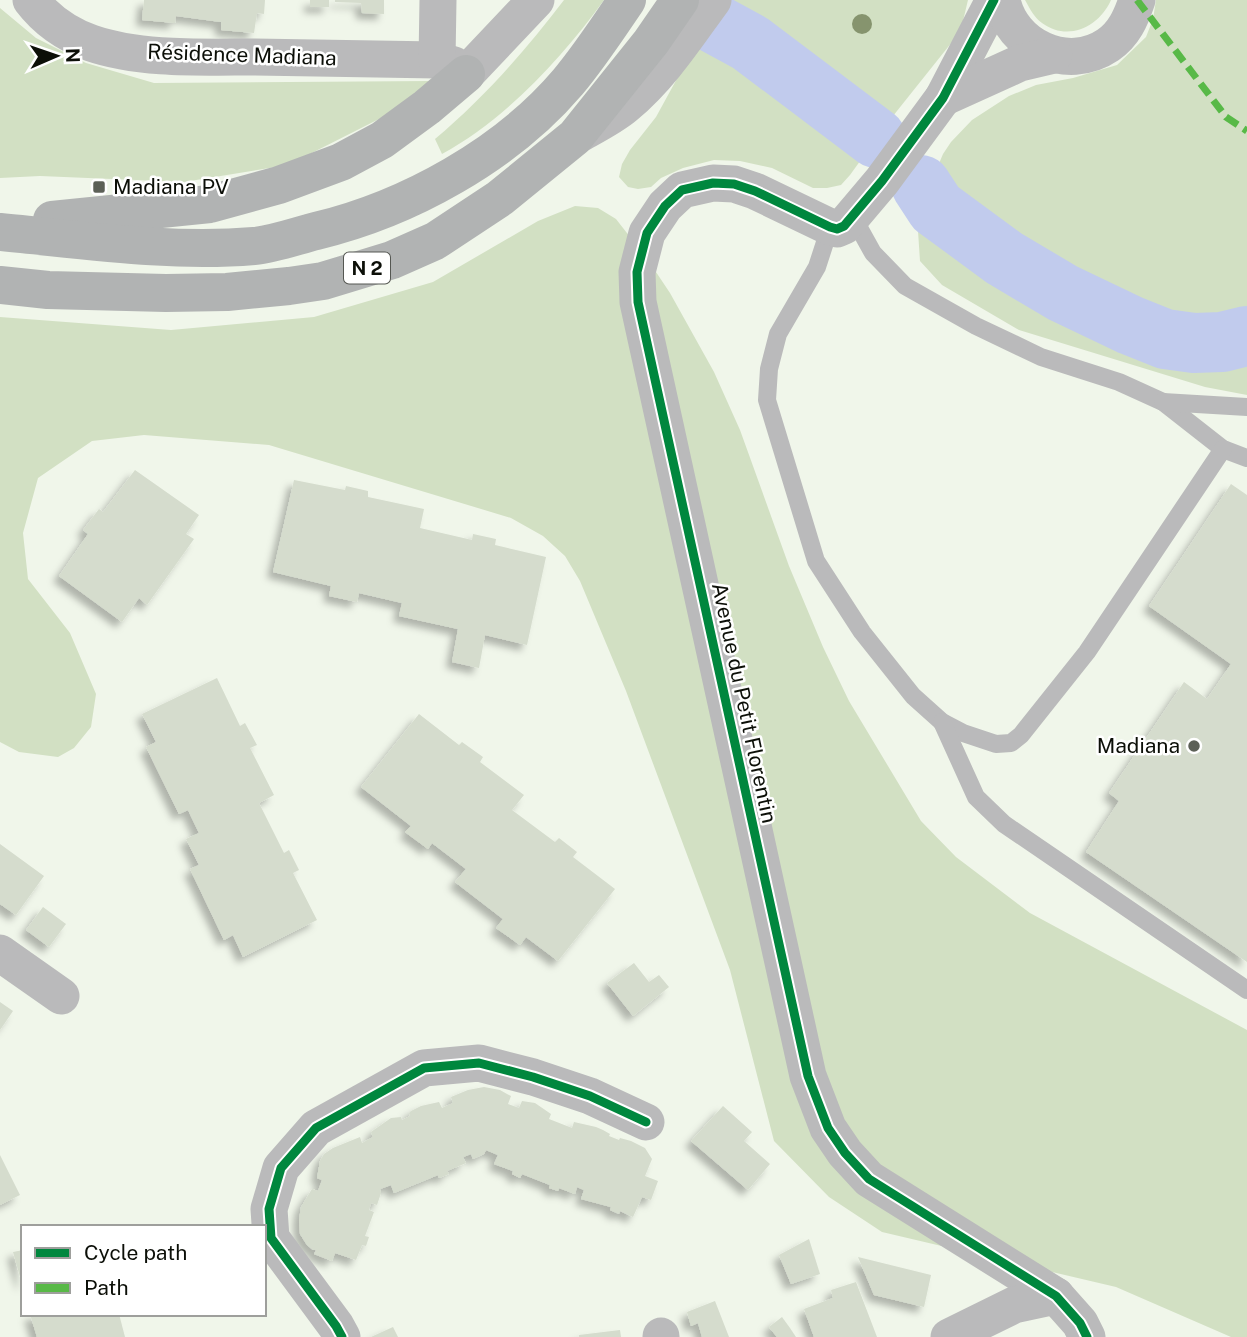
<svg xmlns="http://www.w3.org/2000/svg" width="1247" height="1337" viewBox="0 0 1247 1337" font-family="'Public Sans',sans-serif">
  <defs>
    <filter id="shadow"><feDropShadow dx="-6" dy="6" stdDeviation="3.5" flood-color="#0004"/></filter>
  </defs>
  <rect width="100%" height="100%" fill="#f0f6ea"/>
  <g fill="#d2e0c3">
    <path d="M564,0H604C562,58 506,119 442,154L435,139C484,98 525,51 564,0Z"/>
    <path d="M728,0H968L963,21L956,37L889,121L850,175L841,185L827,188H813L772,168L740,161L714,160L683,168L661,178L651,187L638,189L628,187L619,177L622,164L630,150L656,117L685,64Z"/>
    <path d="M1025,0H1111C1099,27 1068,42 1042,23C1034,17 1030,9 1025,0Z"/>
    <path d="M1156,0H1247V395L1205,387L1019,330L942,285L920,261L918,231L922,204L943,154L951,142L972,120L1009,96L1036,85L1073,78L1117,65L1146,37L1153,19Z"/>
    <path d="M0,8L36,38L86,63L154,83L431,81L383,117L288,165L184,182L40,176L0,178Z"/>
    <path d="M575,206L598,208L616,219L648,260L670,293L714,372L740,430L789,566L823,647L849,701L921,821L956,857L1030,913L1247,1030V1337H1231L1116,1287L882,1232L829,1197L774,1141L730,970L626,691L580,581L565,556L543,536L511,518L269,445L144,435L92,441L38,478L23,533L28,579L70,633L96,694L91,727L74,748L58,757L19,752L0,742V317L171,330L314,317L433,282L538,221Z"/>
  </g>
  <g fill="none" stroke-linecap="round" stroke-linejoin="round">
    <g stroke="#c1cbed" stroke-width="60">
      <path d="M715,24L750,43L876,138"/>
      <path d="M921,185L936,208L1004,258L1063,293L1130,325L1165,339L1194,343L1222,342L1247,336"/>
    </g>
  </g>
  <g fill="#d5dccd" filter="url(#shadow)">
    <path d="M144,0H265L264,14L257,13L254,33L221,30V22L176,16L175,23L142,20Z"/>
    <rect x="310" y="0" width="19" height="7"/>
    <path d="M335,0H384V14L362,13L361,3L335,2Z"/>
    <path d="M135,470L199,515L186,534L194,539L147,605L139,598L122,622L59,576L88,534L83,530L99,509L103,512Z"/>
    <path d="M294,480L345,490L346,486L368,491V497L424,509L420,528L472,540L473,534L496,539L495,545L546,557L527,645L485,635L479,668L452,662L458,629L399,616L402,603L359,593L357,602L329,596L331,586L273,572Z"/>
    <path d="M1231,484L1247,495V962L1086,852L1119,801L1109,793L1184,682L1207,699L1231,664L1149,606Z"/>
    <path d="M217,678L240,726L245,723L257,745L250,748L274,795L259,803L284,853L289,850L299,870L293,873L317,920L243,957L233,935L224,940L190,869L199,865L186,839L199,833L188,810L179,814L146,747L156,742L142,714Z"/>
    <path d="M419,714L459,745L462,742L483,757L480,762L524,795L512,810L555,842L559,838L577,852L573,857L615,889L558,961L526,937L520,945L496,928L503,919L455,882L466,869L432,843L428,849L405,832L411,826L361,787Z"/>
    <path d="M0,844L44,876L16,915L0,904Z"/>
    <path d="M43,907L66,924L49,947L26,930Z"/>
    <path d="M634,963L649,982L659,975L669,987L633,1016L607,983Z"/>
    <path d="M0,1002L13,1011L0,1030Z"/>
    <path d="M484,1087L500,1090L507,1094L511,1096L508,1104L519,1108L522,1101L535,1103L551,1114L549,1119L572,1128L574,1122L596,1127L603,1130L610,1134L609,1136L619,1140L620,1138L631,1141L645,1148L652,1159L645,1176L658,1181L651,1200L642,1197L633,1217L620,1211L619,1214L610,1210L611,1207L581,1199L584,1190L577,1187L575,1194L559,1188L558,1191L549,1188L550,1185L522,1174L520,1178L512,1174L513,1171L494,1164L498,1155L486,1150L484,1154L473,1159L471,1154L463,1157L466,1163L447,1171L449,1174L439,1178L438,1175L394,1193L391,1185L380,1189L381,1193L377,1205L371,1203L369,1210L374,1212L365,1236L369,1237L366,1246L362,1245L356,1260L335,1253L332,1261L314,1254L316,1250H313L307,1245L300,1234L299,1220L301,1207L312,1189L318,1191L322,1180L317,1178L320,1161L324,1154L333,1148L360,1137L362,1143L373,1137L371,1132L391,1118L401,1117L402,1120L410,1116L409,1113L411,1111L421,1106L439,1102L442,1108L453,1103L451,1097L468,1090Z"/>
    <path d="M723,1106L752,1132L744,1141L770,1164L748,1190L691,1141Z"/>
    <path d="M0,1155L20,1195L0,1205Z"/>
    <path d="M809,1239L820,1274L791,1284L779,1255Z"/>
    <path d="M23,1250V1284H22L13,1252Z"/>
    <path d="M858,1257L931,1275L924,1307L874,1295Z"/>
    <path d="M856,1282L877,1337H814L804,1309L833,1298L831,1290Z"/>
    <path d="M715,1301L729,1337H702L698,1323L691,1326L687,1312Z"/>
    <path d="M30,1314H119L125,1337H37Z"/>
    <path d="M782,1317L790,1328L796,1337H777L769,1327Z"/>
    <path d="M393,1327L398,1337H371Z"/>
    <path d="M620,1330L621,1337H579V1335Z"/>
  </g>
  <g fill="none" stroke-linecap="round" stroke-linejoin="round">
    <g stroke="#bababb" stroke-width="18">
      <path d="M853,217L873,253L905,286L976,326L1041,357L1119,382L1163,402L1223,449L1247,458"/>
      <path d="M830,227L817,267L778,334L769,369L767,400L816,561L862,632L913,696L942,722L963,733L996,744L1011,743L1021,735L1087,652L1223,449"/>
      <path d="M1163,402L1247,407"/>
      <path d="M942,722L976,797L1004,824L1247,990"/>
    </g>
    <g stroke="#bababb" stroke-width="37">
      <path d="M31,0C47,21 66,34 91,43C140,60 203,57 255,57C316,58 377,59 437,60L454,65L466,74L536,0"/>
      <path d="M994,0L943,98L882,181L844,226L837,229L830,227L755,191L734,184L713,183L682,190L665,206L647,233L637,272L638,302L808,1076L828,1128L845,1153L869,1179L1056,1296L1080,1323L1087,1337"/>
      <path d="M1002,0C1011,46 1067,73 1108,45C1124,34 1131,18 1137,0"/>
      <path d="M437,60L438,0"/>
      <path d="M943,98L1020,63L1054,55"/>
      <path d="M578,135C594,126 612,117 625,106C661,76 686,37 713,0"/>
      <path d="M0,953L61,996"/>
      <path d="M661,1336V1337"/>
      <path d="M342,1337L336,1326L271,1238L269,1209L281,1168L316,1128L424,1068L479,1063L533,1077L590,1096L646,1122"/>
      <path d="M949,1337L1014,1305L1056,1296"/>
    </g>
    <g stroke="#b1b3b3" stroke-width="38">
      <path d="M52,220L210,204L279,185L341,162L382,140L427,107L466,74"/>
      <path d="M0,232C84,240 169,253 254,246C275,244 296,236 316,231C408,209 506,155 568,82C589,57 608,28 627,0"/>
      <path d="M0,285L48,290L166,293L227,292L289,286L323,281L392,260L435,241L500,198L575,137L651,42L680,0"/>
    </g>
    <path stroke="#58b947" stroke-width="7" stroke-dasharray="14 7" stroke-linecap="butt" d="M1137,0L1226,117L1247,131"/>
    <g stroke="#fff" stroke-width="13">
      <g id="cycleway">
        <path d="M994,0L943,98L882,181L844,226L837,229L830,227L755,191L734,184L713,183L682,190L665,206L647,233L637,272L638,302L808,1076L828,1128L845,1153L869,1179L1056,1296L1080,1323L1087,1337"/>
        <path d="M342,1337L336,1326L271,1238L269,1209L281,1168L316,1128L424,1068L479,1063L533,1077L590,1096L646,1122"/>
      </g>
    </g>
    <use href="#cycleway" stroke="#00873e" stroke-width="9"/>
  </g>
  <circle fill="#86946e" cx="862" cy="24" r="10"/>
  <g fill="#5c6057" stroke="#fff" stroke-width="2.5">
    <rect x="92" y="180" width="14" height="14" rx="3.5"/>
    <circle cx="1194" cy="746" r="7"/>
  </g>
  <g text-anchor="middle" stroke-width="5" stroke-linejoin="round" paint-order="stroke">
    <rect fill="#fff" stroke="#555752" stroke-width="2" x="344" y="252.5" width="46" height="31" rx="5"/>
    <g font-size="19" font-weight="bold" fill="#0c0f08">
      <text x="367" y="275">N 2</text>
    </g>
    <g font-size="21" fill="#0c0f08" stroke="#fff">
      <text transform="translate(242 55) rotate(2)" y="7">Résidence Madiana</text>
      <text transform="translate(744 703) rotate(78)" y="7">Avenue du Petit Florentin</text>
    </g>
    <g font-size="21" fill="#0c0f08" stroke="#fff" text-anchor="start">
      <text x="113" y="194">Madiana PV</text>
      <text x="1180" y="753" text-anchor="end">Madiana</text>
    </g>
  </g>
  <rect x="21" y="1225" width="245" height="91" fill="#ffffff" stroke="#9e9f9c" stroke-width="2"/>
  <rect x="35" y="1248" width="35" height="10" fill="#00873e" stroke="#9e9f9c" stroke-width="2"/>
  <text x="84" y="1260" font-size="21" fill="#0c0f08">Cycle path</text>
  <rect x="35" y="1283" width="35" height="10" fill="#58b947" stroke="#9e9f9c" stroke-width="2"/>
  <text x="84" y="1295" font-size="21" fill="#0c0f08">Path</text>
  <g transform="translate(56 56) rotate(88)" stroke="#ffffff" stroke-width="5" paint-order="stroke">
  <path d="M0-5L12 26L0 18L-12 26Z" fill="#0c0f08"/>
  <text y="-10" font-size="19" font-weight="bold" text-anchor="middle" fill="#0c0f08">N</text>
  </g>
</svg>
